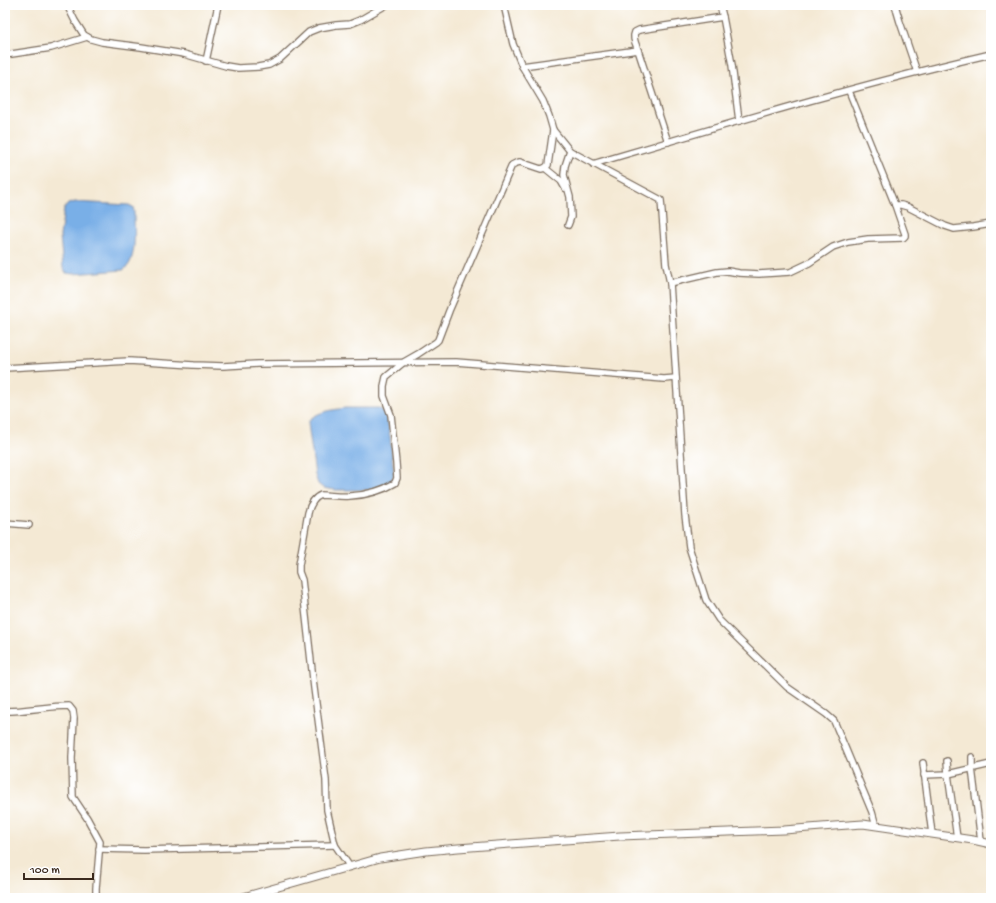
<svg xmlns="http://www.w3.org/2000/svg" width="996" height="903" viewBox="0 0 996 903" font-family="'Gochi Hand',sans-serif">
  <rect width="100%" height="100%" fill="#fff"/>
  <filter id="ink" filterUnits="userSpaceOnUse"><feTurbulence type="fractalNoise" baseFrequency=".025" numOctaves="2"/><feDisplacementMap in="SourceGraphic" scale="8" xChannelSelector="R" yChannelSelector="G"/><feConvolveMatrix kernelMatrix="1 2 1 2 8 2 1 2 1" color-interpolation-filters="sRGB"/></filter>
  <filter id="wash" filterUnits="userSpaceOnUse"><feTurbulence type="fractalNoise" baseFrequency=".012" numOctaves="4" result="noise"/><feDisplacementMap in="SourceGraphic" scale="16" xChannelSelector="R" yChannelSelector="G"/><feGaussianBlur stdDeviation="0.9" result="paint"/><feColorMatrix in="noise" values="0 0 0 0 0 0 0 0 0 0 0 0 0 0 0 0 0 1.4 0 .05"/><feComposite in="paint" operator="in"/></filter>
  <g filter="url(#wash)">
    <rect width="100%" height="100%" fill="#f4e9d4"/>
    <g fill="#79afe7" stroke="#5a6c82">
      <path d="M75,202L129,205L133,207L134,212C134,227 138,263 123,270L73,274L66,273L63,268L60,236L64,209L68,204Z"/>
      <path d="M345,408H379L383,411L387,418L390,436L394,474L391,482L385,486L374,490H336L323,488L318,484L315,475L308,423L310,419C320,411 333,410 345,408Z"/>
    </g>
  </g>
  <g filter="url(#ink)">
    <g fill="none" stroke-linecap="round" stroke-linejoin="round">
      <g stroke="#7c6d5e" stroke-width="8">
        <g id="minor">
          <path d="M67,5L75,21L84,35L91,39L102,42L141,47L184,54L226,66L238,68L258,67L269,65L280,59L309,32L319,28L336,25L350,24L360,20L386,5"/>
          <path d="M504,5L513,44L522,66L543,101L549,116L553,130L570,151L661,200L666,264L670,283L685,515L689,547L706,600L719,620L787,687L826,714L834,721L872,812L876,826"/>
          <path d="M895,5L900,22L917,72"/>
          <path d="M723,17L732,65L739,121"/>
          <path d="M638,50C636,44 632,38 635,32L639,30L723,17L720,5"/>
          <path d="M5,55L51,48L87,37"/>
          <path d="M206,61L218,5"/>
          <path d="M522,66L638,50L668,142"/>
          <path d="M849,91L895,205"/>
          <path d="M593,164C725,125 857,85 991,54"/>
          <path d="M545,168L561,181L565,188"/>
          <path d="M568,225L571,217L570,197L564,175L565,166L570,151"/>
          <path d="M670,283L717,272L728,271L739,273L759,274L790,272L809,263L833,247L848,242L868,239L903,238L905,236V234L895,205H901L908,207L945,226L954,229L973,227L991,224"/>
          <path d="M5,368L129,361L193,365L223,366L257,364L456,362L664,379L676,378"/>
          <path d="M5,523L29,525"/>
          <path d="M5,711C27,711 48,706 69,706L73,711L74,718L72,758L73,797L87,818L100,842L96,888V898"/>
          <path d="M972,757V768L981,841"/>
          <path d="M947,761L948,774L957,838"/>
          <path d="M923,763L932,834"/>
          <path d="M924,775L948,774L991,764"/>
          <path d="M99,849L144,850L335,845"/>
          <path d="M350,867L335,845L327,810L326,780L314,688L302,580L299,572V565L308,513C310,505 313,498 321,495C330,495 340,497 350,496C366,495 382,491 395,483L397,478L396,463L391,415L384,396V386L386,377L404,362L418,354L436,342L438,340L449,311L512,165L516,163L520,162L541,169L545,168L548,165L553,130"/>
        </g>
      </g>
      <g stroke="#7c6d5e" stroke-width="9">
        <path id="tertiary" d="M240,898L380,858L426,851L458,848L510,844L620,836L784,830L834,826L863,824L973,840L991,844"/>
      </g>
      <use href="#minor" stroke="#fff" stroke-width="5.5"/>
      <use href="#tertiary" stroke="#fff" stroke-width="7"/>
    </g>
  </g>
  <rect width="996" height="903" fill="none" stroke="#fff" stroke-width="20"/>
  <path d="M24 873v6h69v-6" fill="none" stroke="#3b2a1e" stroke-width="2"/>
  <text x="30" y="873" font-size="12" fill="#3b2a1e" stroke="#ffffff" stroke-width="3" paint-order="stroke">100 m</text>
</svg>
